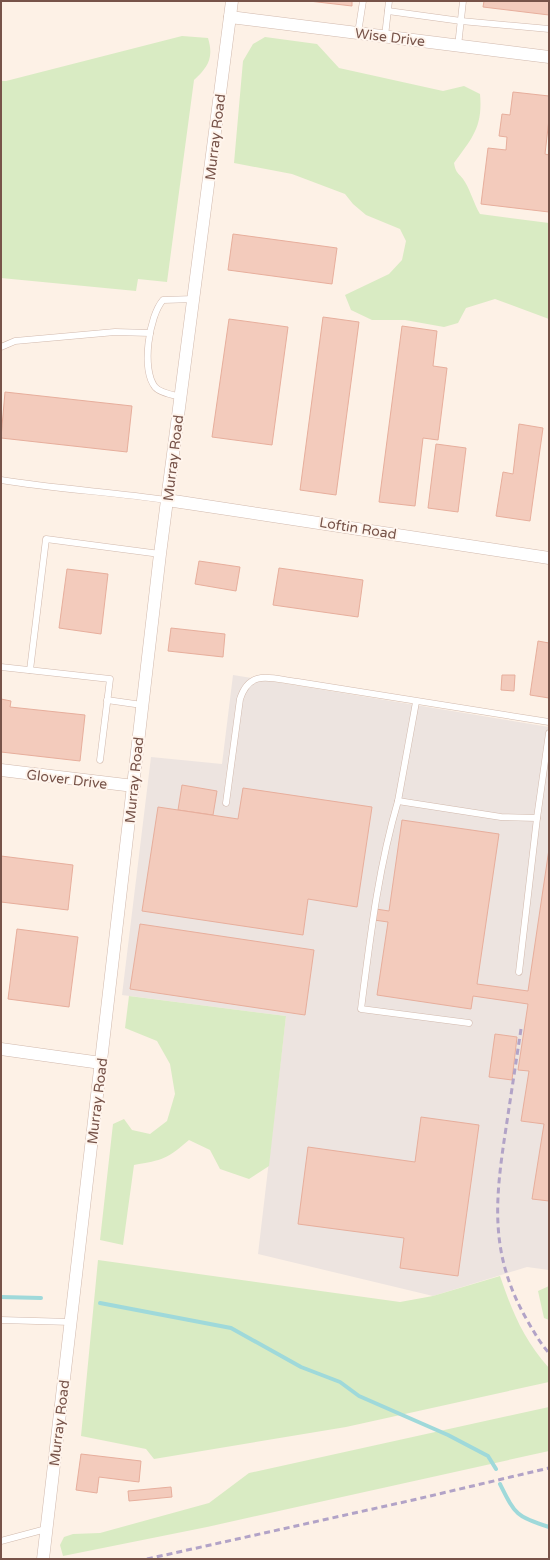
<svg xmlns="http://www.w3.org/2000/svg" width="550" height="1560" viewBox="0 0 550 1560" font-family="'Varela Round',sans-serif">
  <rect width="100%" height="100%" fill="#fdf1e6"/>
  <path fill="#ede4e0" d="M233,675L549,727V1270L527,1267L433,1296L258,1254L286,1016L122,995L151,757L222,764Z"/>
  <g fill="#d9ebc3">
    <path d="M182,36L208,38C214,58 208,67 194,80L167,282L138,279L136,291L1,278V81H6Z"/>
    <path d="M265,37L317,44L339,68L443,91L464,86L480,94C483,127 472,138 454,163C456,175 460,173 465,182C471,192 474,204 480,214L549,223V319L495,299L466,308L458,323L444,327L405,320H372L351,310L345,295L389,274L402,260L406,241L400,229L366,215L353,204L345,194L292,174L234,163L243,61L253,44Z"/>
    <path d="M129,996L286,1016L269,1166L249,1179L220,1169L210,1150L189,1140C167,1159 163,1160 134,1165L123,1245L100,1240L113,1124L124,1119L132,1130L150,1134L167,1121L175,1094L170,1064L157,1041L125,1028Z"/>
    <path d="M98,1260L400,1302L433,1296L500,1276C512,1311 523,1339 549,1368V1382L346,1427L154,1459L146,1449L81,1436Z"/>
    <path d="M549,1286V1320L544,1318L538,1291Z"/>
    <path d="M549,1407V1451L207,1527L63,1556L60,1545L64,1537L73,1534L100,1533L209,1503L249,1473Z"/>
  </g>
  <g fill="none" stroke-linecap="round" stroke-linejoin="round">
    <g stroke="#9fd9da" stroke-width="4">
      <path d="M1,1297L41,1298"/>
      <path d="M100,1303L231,1328L301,1367L340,1382L359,1396L448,1435L488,1456L496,1469"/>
      <path d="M500,1484C515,1514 516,1517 549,1527"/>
    </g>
  </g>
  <g fill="#f3cbbc" stroke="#e7ae9c">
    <path d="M309,1H352V6Z"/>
    <path d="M484,1H549V15L483,7Z"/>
    <path d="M513,92L549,96V119L545,154L549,155V212L481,204L488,148L506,150L507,137L499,136L502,114L510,115Z"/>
    <path d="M233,234L337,248L332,284L228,270Z"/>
    <path d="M323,317L359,322L336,495L300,490Z"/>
    <path d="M229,319L288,327L272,445L212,437Z"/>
    <path d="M402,326L437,331L433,366L447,368L438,440L423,438L415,506L379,502Z"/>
    <path d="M5,392L132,406L127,452L1,438Z"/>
    <path d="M519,424L543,428L530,521L496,516L503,472L513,474Z"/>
    <path d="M436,444L466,448L458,512L428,508Z"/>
    <path d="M199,561L240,567L236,591L195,584Z"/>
    <path d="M279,568L363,580L358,617L273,605Z"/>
    <path d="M67,569L108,574L101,634L59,628Z"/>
    <path d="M171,628L225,634L223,657L168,651Z"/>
    <path d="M538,641L549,643V698L530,695Z"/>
    <path d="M502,675H515L514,691L501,690Z"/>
    <path d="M1,699L11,701L10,707L85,715L80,761L1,752Z"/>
    <path d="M182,785L217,791L213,815L178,810Z"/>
    <path d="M243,788L372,807L357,907L308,899L303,935L142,911L158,807L238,819Z"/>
    <path d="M402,820L499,834L477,984L528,991L549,849V1201L532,1199L544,1124L521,1121L529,1071L518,1070L528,1004L473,996L471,1009L377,995L388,922L374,920L376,909L389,911Z"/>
    <path d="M1,856L73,865L68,910L1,902Z"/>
    <path d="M140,924L314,950L305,1015L130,989Z"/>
    <path d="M17,929L78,937L69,1007L8,999Z"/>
    <path d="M495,1034L517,1037L512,1080L489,1077Z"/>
    <path d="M421,1117L479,1125L458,1276L400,1268L404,1238L298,1224L308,1147L415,1162Z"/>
    <path d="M81,1454L141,1461L139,1482L99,1477L97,1493L76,1490Z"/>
    <path d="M171,1487L172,1497L129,1501L128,1491Z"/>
  </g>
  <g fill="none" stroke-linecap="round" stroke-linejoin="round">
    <g stroke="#d1b9ad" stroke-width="7">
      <g id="service">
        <path d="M388,11L461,21L549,29"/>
        <path d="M358,33L363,1"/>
        <path d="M385,36L389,1"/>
        <path d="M458,46L463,1"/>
        <path d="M1,347L15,341L115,332L150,333"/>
        <path d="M181,397C173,395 160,393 155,387C141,369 149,316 163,300L194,299"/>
        <path d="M1,480C56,489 112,492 167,500"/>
        <path d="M1,667L110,679L100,760"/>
        <path d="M30,670L46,539L160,554"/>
        <path d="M107,700L142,705"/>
        <path d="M416,702L398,801L501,817L537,818L549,733"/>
        <path d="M398,801C378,869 370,939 361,1009L469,1023"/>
        <path d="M226,803L240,699C250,668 272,679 298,682L549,722"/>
        <path d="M519,972L537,818"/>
        <path d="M1,1320L71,1322"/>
        <path d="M1,1541L46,1529"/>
      </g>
    </g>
    <g stroke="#d1b9ad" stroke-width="13">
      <g id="minor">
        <path d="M230,17L549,57"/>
        <path d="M167,500L549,558"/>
        <path d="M1,770L134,786"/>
        <path d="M1,1049L101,1063"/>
        <path d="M43,1559L160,554L232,1"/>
      </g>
    </g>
    <use href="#service" stroke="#fff" stroke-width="6"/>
    <use href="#minor" stroke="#fff" stroke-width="12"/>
    <g stroke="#b2a3c7" stroke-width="3" stroke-dasharray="6 4" stroke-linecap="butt">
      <path d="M521,1029C516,1062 511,1095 506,1128C495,1200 489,1254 527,1320C534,1332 540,1343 549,1353"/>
      <path d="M147,1559L413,1500L549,1468"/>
    </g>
  </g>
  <g text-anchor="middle" stroke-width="4" stroke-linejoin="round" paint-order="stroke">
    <g font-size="14" fill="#775349" stroke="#fff5ed">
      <text transform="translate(390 37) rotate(7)" y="5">Wise Drive</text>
      <text transform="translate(215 137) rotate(-83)" y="5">Murray Road</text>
      <text transform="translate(173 458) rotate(-83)" y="5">Murray Road</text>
      <text transform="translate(358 528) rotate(9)" y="5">Loftin Road</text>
      <text transform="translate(67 779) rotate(7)" y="5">Glover Drive</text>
      <text transform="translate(134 780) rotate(-84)" y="5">Murray Road</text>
      <text transform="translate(97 1101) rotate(-83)" y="5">Murray Road</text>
      <text transform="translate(59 1423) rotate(-83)" y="5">Murray Road</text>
    </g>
  </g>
  <rect width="550" height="1560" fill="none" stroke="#775349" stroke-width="4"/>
</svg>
